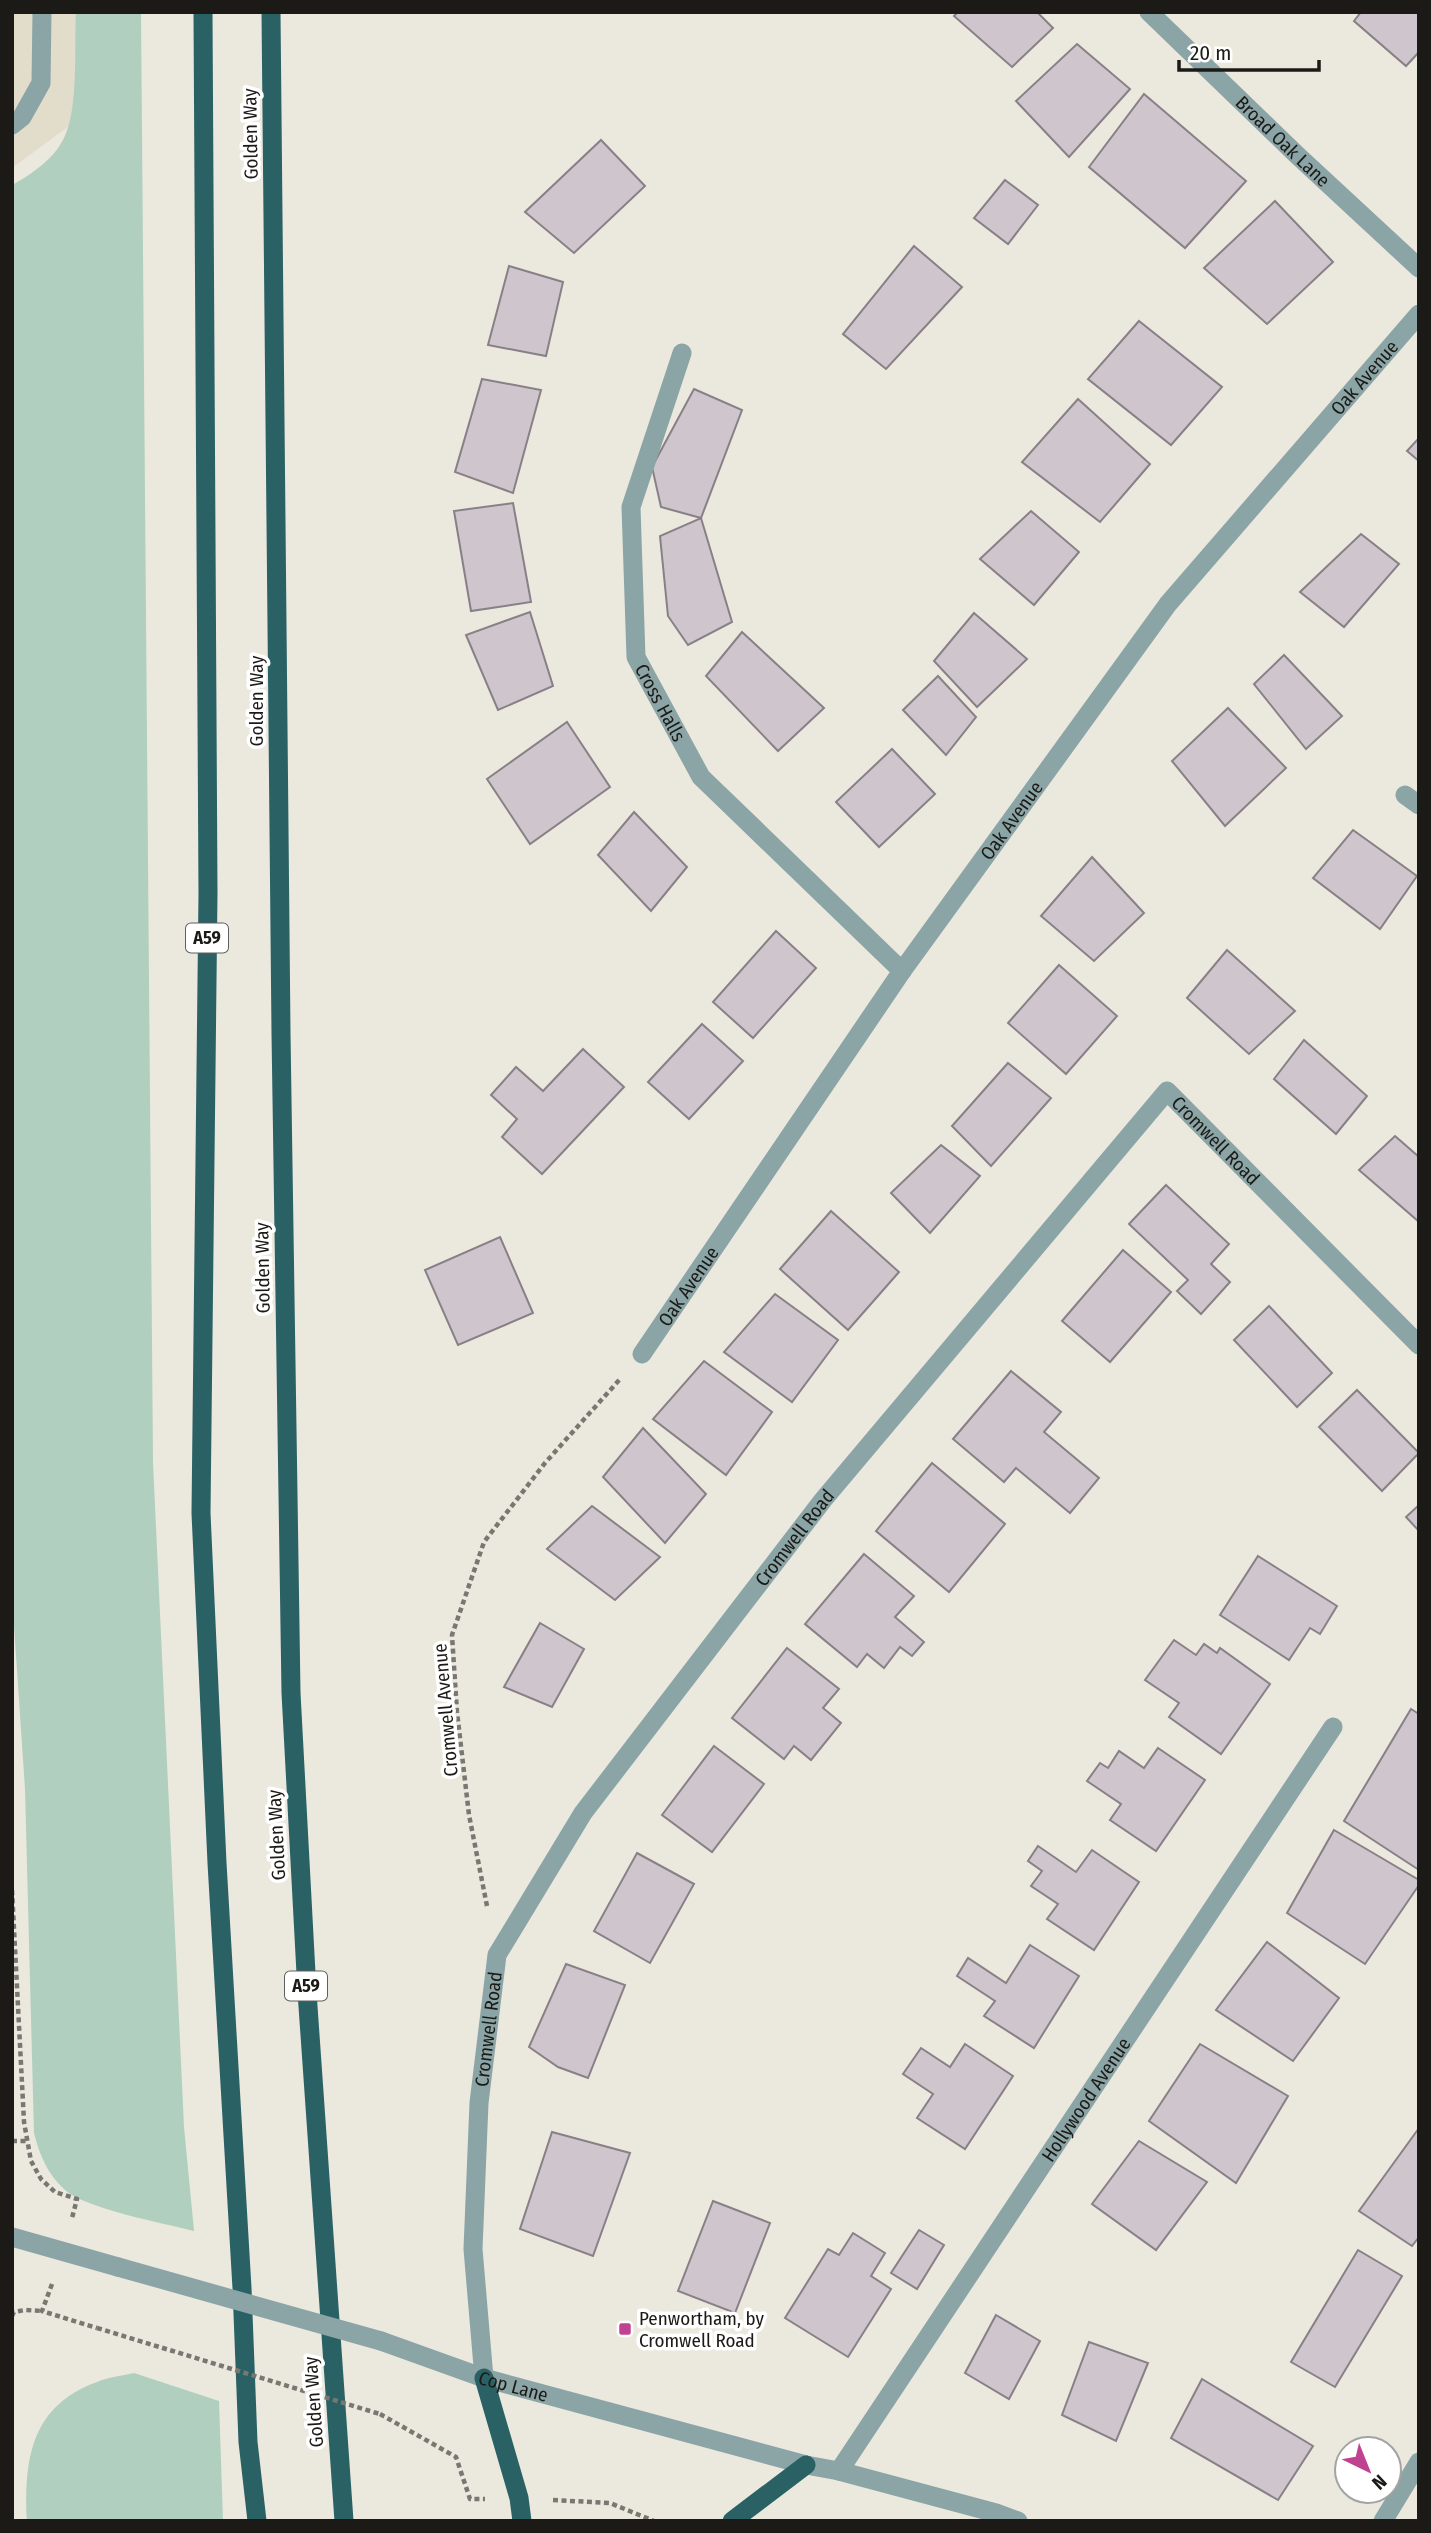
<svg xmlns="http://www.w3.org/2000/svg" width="1431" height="2533" viewBox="0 0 1431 2533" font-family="'Fira Sans Condensed',sans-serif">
  <rect width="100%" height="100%" fill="#ebe8de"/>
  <path fill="#e2dccb" d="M12,12H85L84,115L12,168Z"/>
  <g fill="#b0cfbe">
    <path d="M76,12H141L153,1463L184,2127L194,2231C163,2223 87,2209 65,2190C48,2175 39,2154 34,2133L25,1789L12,1596V185C32,174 54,159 64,138C79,108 74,46 76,12Z"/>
    <path d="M134,2373L219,2401L223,2521H27C24,2459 31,2406 97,2382C108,2377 122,2376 134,2373Z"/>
  </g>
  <g fill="#cfc6cd" stroke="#888086" stroke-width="2">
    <path d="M958,12H1037L1053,28L1012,67L954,16Z"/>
    <path d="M1361,12H1419V52L1406,66L1354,21Z"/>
    <path d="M1077,44L1130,89L1069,157L1016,101Z"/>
    <path d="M1144,94L1246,181L1185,248L1089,167Z"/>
    <path d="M601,140L645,186L574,253L525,212Z"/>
    <path d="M1005,180L1038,205L1008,244L974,218Z"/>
    <path d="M1275,201L1333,262L1267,324L1204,268Z"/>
    <path d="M914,246L962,287L886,369L843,334Z"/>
    <path d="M509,266L563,282L546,356L488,345Z"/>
    <path d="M1139,321L1222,387L1171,445L1088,379Z"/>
    <path d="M482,379L541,390L513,493L455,472Z"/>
    <path d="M694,389L742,410L701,518L661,507L652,467Z"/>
    <path d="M1078,399L1150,464L1100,522L1022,462Z"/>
    <path d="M1419,438V461L1407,451Z"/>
    <path d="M513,503L531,602L471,611L454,511Z"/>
    <path d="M1031,511L1079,552L1034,605L980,559Z"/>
    <path d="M701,518L732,622L688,645L668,616L660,536Z"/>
    <path d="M1361,534L1399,564L1344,627L1300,592Z"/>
    <path d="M530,612L553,686L498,710L466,635Z"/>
    <path d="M974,613L1027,659L977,707L934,661Z"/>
    <path d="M742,632L824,708L778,751L706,676Z"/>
    <path d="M1284,655L1342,716L1306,749L1254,684Z"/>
    <path d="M938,676L976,717L946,755L903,710Z"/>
    <path d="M1228,708L1286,768L1225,826L1172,761Z"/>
    <path d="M567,722L610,787L530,844L487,779Z"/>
    <path d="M892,749L935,794L879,847L836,802Z"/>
    <path d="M634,812L687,867L651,911L598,855Z"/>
    <path d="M1353,830L1417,876L1380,929L1313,878Z"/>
    <path d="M1092,857L1144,913L1094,961L1041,916Z"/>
    <path d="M776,931L816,968L753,1038L713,1002Z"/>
    <path d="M1227,950L1295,1011L1249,1054L1187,998Z"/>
    <path d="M1059,965L1117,1016L1066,1074L1008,1023Z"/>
    <path d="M702,1024L743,1061L689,1119L648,1082Z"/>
    <path d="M1304,1040L1367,1096L1336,1134L1274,1079Z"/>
    <path d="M583,1049L624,1087L542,1174L502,1137L517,1119L491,1095L516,1067L543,1091Z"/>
    <path d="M1008,1063L1051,1098L991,1166L952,1126Z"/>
    <path d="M1395,1136L1419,1157L1418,1221L1359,1170Z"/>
    <path d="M941,1145L980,1176L930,1233L891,1193Z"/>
    <path d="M1166,1185L1229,1244L1211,1264L1230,1282L1201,1314L1177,1291L1188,1280L1129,1224Z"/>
    <path d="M831,1211L899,1272L848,1330L780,1269Z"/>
    <path d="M500,1237L533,1313L458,1345L425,1270Z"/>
    <path d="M1123,1250L1171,1292L1110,1362L1062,1321Z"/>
    <path d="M775,1294L838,1340L792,1402L724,1352Z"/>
    <path d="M1269,1306L1332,1373L1297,1407L1234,1340Z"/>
    <path d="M704,1361L772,1412L726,1475L653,1419Z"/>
    <path d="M1011,1371L1061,1412L1044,1432L1099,1478L1070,1513L1016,1468L1004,1482L953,1439Z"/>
    <path d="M1357,1390L1419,1453L1382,1491L1319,1427Z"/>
    <path d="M643,1428L706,1494L665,1543L603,1477Z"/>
    <path d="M932,1463L1005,1524L949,1592L876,1531Z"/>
    <path d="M1419,1505V1531L1406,1517Z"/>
    <path d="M592,1506L660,1557L615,1600L547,1549Z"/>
    <path d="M864,1554L914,1596L895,1617L924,1642L912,1656L900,1647L884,1668L867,1654L857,1667L805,1624Z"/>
    <path d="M1258,1556L1337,1606L1320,1634L1310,1628L1289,1660L1220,1615Z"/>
    <path d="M540,1623L584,1649L552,1707L504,1687Z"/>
    <path d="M1174,1640L1196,1655L1204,1644L1217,1653L1220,1648L1270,1684L1221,1754L1169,1717L1179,1703L1145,1680Z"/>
    <path d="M787,1648L839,1689L823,1708L841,1723L811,1760L794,1746L784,1759L732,1718Z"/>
    <path d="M1411,1709L1419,1714V1870L1344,1821Z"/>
    <path d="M714,1746L764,1784L712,1852L662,1815Z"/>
    <path d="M1158,1748L1205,1780L1156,1851L1110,1820L1121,1804L1087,1781L1100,1763L1108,1768L1119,1751L1144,1768Z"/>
    <path d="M1334,1830L1419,1880V1885L1365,1964L1287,1913Z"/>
    <path d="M1038,1846L1076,1872L1092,1850L1139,1882L1094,1950L1047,1919L1058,1904L1031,1886L1042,1871L1028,1861Z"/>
    <path d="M637,1853L694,1884L650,1963L594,1931Z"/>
    <path d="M1267,1942L1339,1998L1293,2061L1216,2010Z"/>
    <path d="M1030,1945L1079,1976L1034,2048L984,2016L995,2001L957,1976L968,1958L1006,1983Z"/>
    <path d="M566,1964L625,1985L588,2078L558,2067L529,2047Z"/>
    <path d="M965,2044L1013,2076L965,2149L917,2118L933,2094L903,2074L921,2048L950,2067Z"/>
    <path d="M1200,2044L1288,2096L1236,2183L1149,2121Z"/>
    <path d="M1419,2128V2237L1412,2246L1359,2211Z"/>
    <path d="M552,2132L630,2153L593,2256L520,2229Z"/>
    <path d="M1139,2141L1207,2182L1156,2250L1092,2204Z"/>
    <path d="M713,2201L770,2223L735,2313L678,2291Z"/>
    <path d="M919,2230L944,2245L917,2289L891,2273Z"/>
    <path d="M853,2233L885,2253L871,2276L891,2289L848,2357L785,2318L828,2249L839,2255Z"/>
    <path d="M1358,2250L1402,2276L1335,2387L1291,2362Z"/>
    <path d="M996,2315L1040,2341L1009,2399L965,2373Z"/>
    <path d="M1089,2342L1148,2363L1116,2441L1062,2415Z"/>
    <path d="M1202,2379L1313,2446L1278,2500L1171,2438Z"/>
  </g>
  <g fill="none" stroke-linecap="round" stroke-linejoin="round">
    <g stroke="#797771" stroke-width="4.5" stroke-dasharray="5 3.5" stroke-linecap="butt">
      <path d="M12,1890L24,2122L31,2161L41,2179L55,2192L77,2199L72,2218"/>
      <path d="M487,1906L469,1815L457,1712L452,1635L484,1542L545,1463L621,1378"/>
      <path d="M12,2141H27"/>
      <path d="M52,2284L42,2311L97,2328"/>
      <path d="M12,2316L14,2312L25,2310L42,2311"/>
      <path d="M380,2414L456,2457L470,2499H485"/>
      <path d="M553,2500L610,2503L654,2521"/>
    </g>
    <path stroke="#8ba4a6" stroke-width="19" d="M12,125L22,117L41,83L42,12"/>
    <g stroke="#8ba4a6" stroke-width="19">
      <path id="s1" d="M1149,12L1297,155L1419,268"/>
      <path id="s2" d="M682,353L631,507L636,657L701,777L902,971"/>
      <path d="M1405,795L1419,805"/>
      <path id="s3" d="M642,1354L902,971L1168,604L1419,314"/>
      <path id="s4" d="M484,2378L473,2249L479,2103L497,1955L583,1813L823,1500L1167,1091L1419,1345"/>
      <path id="s5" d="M839,2471L1333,1727"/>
      <path d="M1383,2521L1419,2462"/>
    </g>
    <g stroke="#8ba4a6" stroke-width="19">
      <path d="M12,2237L118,2267"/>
      <path id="s6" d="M381,2341L484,2378L806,2465L839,2471L996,2513L1018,2521"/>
    </g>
    <g stroke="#296165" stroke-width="19">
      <path d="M203,12L208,893L201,1513L217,1863L242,2288L248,2442L257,2521"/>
      <path d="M271,12L281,1033L291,1693L307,1992L344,2521"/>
      <path d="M484,2378L519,2498L522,2521"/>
      <path d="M732,2521L806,2465"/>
    </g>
    <path stroke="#797771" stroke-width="4.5" stroke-dasharray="5 3.5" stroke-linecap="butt" d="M97,2328L380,2414"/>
    <path stroke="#8ba4a6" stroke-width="19" d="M118,2267L381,2341"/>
  </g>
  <rect fill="#c04391" stroke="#fff" stroke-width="2.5" x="618" y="2322" width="14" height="14" rx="3.5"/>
  <g text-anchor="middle" stroke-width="7" stroke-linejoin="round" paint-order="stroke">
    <g fill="#fff" stroke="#5f5f5c" stroke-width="2">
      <rect x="186" y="923.5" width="42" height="29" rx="5"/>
      <rect x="285" y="1971.5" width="42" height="29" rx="5"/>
    </g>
    <g font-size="18" font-weight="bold" fill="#1b1a16">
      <text x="207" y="944">A59</text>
      <text x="306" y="1992">A59</text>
    </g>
    <g font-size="19" fill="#1b1a16" stroke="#fff">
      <text transform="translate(250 134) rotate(-91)" y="7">Golden Way</text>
      <text dy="7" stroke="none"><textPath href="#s1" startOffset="186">Broad Oak Lane</textPath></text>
      <text dy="7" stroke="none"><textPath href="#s3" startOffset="1216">Oak Avenue</textPath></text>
      <text transform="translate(256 701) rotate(-90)" y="7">Golden Way</text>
      <text dy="7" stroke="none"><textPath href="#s2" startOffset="364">Cross Halls</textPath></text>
      <text dy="7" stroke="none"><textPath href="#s3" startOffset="649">Oak Avenue</textPath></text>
      <text dy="7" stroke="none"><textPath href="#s4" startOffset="1589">Cromwell Road</textPath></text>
      <text transform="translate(262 1268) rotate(-91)" y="7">Golden Way</text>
      <text dy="7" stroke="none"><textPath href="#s3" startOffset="82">Oak Avenue</textPath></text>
      <text dy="7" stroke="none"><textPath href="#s4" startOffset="938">Cromwell Road</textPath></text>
      <text transform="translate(445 1710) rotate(-95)" y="7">Cromwell Avenue</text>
      <text transform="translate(276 1835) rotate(-93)" y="7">Golden Way</text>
      <text dy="7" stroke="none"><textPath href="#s4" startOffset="350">Cromwell Road</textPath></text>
      <text dy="7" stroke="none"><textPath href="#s5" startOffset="446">Hollywood Avenue</textPath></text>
      <text dy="7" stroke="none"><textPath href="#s6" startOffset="140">Cop Lane</textPath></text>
      <text transform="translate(313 2402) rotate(-94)" y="7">Golden Way</text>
    </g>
    <g font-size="19" fill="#1b1a16" stroke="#fff" text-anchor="start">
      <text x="639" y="2325">Penwortham, by<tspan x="639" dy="22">Cromwell Road</tspan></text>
    </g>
  </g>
  <rect width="1431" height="2533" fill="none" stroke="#1b1a16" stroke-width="28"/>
  <g transform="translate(1368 2470) rotate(137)"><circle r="33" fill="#ffffff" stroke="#a4a3a2" stroke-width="2"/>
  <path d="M0-5L12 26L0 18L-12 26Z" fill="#c04391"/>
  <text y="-10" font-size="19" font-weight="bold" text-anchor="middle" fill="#1b1a16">N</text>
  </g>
  <path d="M1179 60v10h140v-10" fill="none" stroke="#1b1a16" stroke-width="3.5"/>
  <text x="1190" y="60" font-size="21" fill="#1b1a16" stroke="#ffffff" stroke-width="5" paint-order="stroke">20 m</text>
</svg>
